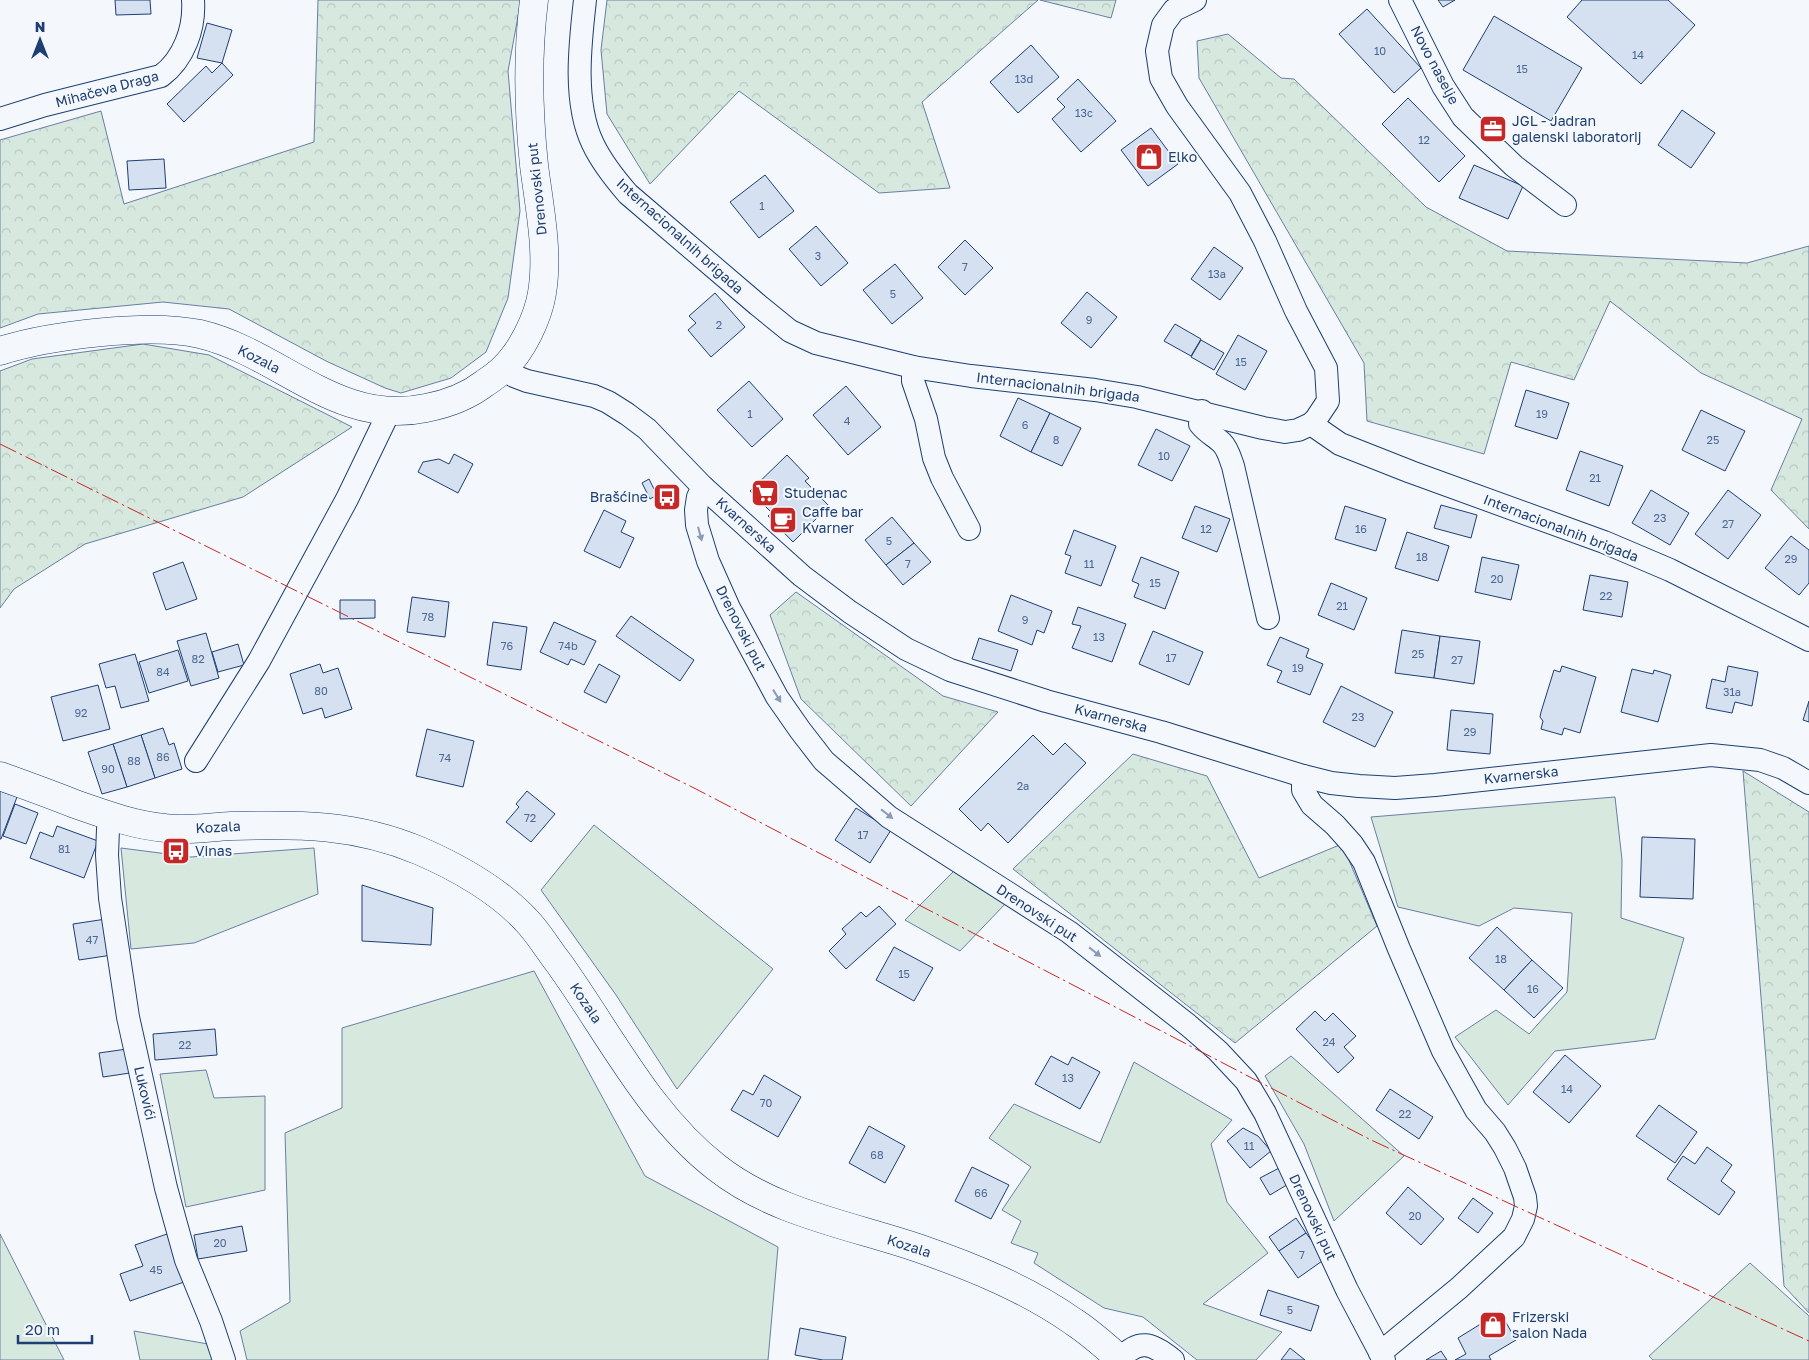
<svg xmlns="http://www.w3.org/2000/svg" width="1809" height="1360" viewBox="0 0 1809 1360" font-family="'Golos Text',sans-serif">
  <defs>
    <pattern id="forest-crowns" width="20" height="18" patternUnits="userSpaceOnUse" patternTransform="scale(1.25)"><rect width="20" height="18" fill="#d7e8df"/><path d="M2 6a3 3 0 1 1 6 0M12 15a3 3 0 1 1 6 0" fill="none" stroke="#b8c8c3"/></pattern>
  </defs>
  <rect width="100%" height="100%" fill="#f4f7fb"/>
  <g fill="#d7e8df" stroke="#687fa3">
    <path d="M1615,797L1622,860L1621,918L1684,938L1655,1039L1555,1051L1508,1105L1455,1037L1496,1010L1529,1034L1567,992L1572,913L1514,908L1479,926L1398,907L1371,817Z"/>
    <path d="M594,825L773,969L677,1089L616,995L541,890Z"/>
    <path d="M121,848L191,857L314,848L318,894L194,943L131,949Z"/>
    <path d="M955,870L1007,902L960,951L905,920Z"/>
    <path d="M534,971L645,1176L778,1247L768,1360H247L240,1331L290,1302L285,1133L342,1108V1028Z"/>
    <path d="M1291,1056L1404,1156L1334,1221L1304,1144L1265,1076Z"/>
    <path d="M1134,1062L1232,1120L1211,1144L1227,1202L1268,1253L1203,1304L1282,1332L1256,1360H1197L1143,1317L1104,1308L1034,1263L1038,1253L1011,1243L1021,1221L1002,1210L1031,1167L989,1138L1014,1104L1100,1143Z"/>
    <path d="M206,1070L214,1098L265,1096V1190L186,1207L160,1074Z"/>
    <path d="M0,1234L64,1360H0Z"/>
    <path d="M1750,1263L1809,1316V1360H1653L1649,1356Z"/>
    <path d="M134,1331L208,1344L213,1360H140Z"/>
  </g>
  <g fill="url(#forest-crowns)" stroke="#687fa3">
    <path d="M318,0H521L508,71L520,211L508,298L486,352L451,378L401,393L385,388L326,361L229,309L163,302L38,314L0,328V140L101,111L124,204L314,142Z"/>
    <path d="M607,0H1038L922,102L950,188L879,193L739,91L650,184L607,114L601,50Z"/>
    <path d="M1040,0H1116L1111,18Z"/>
    <path d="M1228,34L1281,78L1294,79L1426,207L1507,251L1747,263L1809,246V529L1771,490L1802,419L1701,373L1610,301L1574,380L1511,362L1484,454L1367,421L1364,363L1199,78L1197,41Z"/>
    <path d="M143,344L209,355L352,427L243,497L85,544L14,589L0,608V371L32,359Z"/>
    <path d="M796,592L943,696L998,712L911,806L801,699L770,615Z"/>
    <path d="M1133,754L1207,776L1259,878L1342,844L1377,926L1235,1043L1013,869Z"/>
    <path d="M1743,771L1809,812V1313L1784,1286Z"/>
  </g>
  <g fill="#d5e0f0" stroke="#1d3f73">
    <path d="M115,0H150L151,14L116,15Z"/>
    <path d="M1438,0H1455L1443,7Z"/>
    <path d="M1582,0H1668L1695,25L1641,84L1567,17Z"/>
    <path d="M1367,9L1421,68L1394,93L1339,34Z"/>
    <path d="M1494,16L1582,68L1551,121L1463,70Z"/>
    <path d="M207,23L232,30L222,63L197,58Z"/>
    <path d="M1031,45L1059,77L1018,113L990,82Z"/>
    <path d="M222,63L233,75L184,122L167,104L206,66L212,73Z"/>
    <path d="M1078,79L1116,121L1081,152L1052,119L1065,107L1057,99Z"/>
    <path d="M1408,98L1465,156L1439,182L1382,124Z"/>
    <path d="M1682,110L1715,133L1691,168L1658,145Z"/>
    <path d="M1151,128L1178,164L1148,186L1121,150Z"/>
    <path d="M164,159L166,188L129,190L127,161Z"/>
    <path d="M1474,165L1523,186L1508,219L1459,198Z"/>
    <path d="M765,175L794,211L759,238L730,202Z"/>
    <path d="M816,226L848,263L821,286L789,249Z"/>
    <path d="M965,240L993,268L965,295L938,267Z"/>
    <path d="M1214,247L1243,268L1220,300L1191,279Z"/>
    <path d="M895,264L923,298L892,324L863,290Z"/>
    <path d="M1087,292L1117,317L1091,348L1061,323Z"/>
    <path d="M715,293L745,327L711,357L688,330L696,323L689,316Z"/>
    <path d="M1175,324L1201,339L1191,356L1164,341Z"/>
    <path d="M1238,335L1267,351L1245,390L1216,374Z"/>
    <path d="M1201,340L1224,353L1214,370L1191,357Z"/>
    <path d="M749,381L783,419L752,447L717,410Z"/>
    <path d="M846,386L881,427L848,455L813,415Z"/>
    <path d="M1526,390L1569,403L1557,439L1515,426Z"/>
    <path d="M1018,398L1050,413L1031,452L1000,436Z"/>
    <path d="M1701,410L1745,431L1725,471L1682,450Z"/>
    <path d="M1050,413L1081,428L1062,466L1031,452Z"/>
    <path d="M1156,429L1190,446L1172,481L1138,465Z"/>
    <path d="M1580,451L1623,466L1609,506L1566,490Z"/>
    <path d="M454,454L473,464L458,493L418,472L423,462L439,459L449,464Z"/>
    <path d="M787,455L809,478L805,481L829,506L793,542L768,516L772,513L750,491Z"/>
    <path d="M649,479L657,495L650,499L642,483Z"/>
    <path d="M1651,490L1689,513L1670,545L1632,523Z"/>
    <path d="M1728,490L1761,515L1728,559L1695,534Z"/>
    <path d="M1441,505L1477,515L1471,538L1434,528Z"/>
    <path d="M1195,506L1230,519L1217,552L1182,538Z"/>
    <path d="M1345,506L1386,519L1376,551L1335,539Z"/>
    <path d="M604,510L626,521L621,532L634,538L620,568L584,551Z"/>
    <path d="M892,517L914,543L886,565L865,540Z"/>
    <path d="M1074,530L1116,546L1101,586L1065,573L1071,556L1065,554Z"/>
    <path d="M1407,532L1449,546L1438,581L1395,568Z"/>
    <path d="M1791,536L1809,550V583L1799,595L1765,568Z"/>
    <path d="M914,543L931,562L903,585L886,565Z"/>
    <path d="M1141,557L1179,572L1165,609L1134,597L1139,584L1132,581Z"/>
    <path d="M1482,557L1519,565L1511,600L1475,592Z"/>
    <path d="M183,562L197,599L166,610L153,573Z"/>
    <path d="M1590,575L1628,582L1622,617L1583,610Z"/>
    <path d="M1331,583L1367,598L1354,630L1318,615Z"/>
    <path d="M1011,595L1052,611L1044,633L1037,630L1032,645L998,631Z"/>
    <path d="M412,597L449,602L445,637L407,632Z"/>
    <path d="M340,600H375V618L340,619Z"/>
    <path d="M1078,607L1126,624L1112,662L1072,648L1081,626L1072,624Z"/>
    <path d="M631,616L694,660L680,681L616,636Z"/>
    <path d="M493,622L527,627L521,670L487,665Z"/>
    <path d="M554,622L596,641L584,665L571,659L568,665L540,652Z"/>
    <path d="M1402,630L1440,636L1434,678L1395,673Z"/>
    <path d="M1153,631L1203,652L1189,685L1139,664Z"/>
    <path d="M206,633L219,678L191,686L177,641Z"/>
    <path d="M1440,636L1480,641L1474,684L1434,678Z"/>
    <path d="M1280,637L1309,649L1306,657L1323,664L1310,695L1277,682L1282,671L1267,665Z"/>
    <path d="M979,638L1018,650L1011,671L972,659Z"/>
    <path d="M238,644L244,665L218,672L212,652Z"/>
    <path d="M178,650L188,681L149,693L139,662Z"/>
    <path d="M135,654L149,701L121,708L115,686L106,688L99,664Z"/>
    <path d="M320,664L323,673L338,668L352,709L325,718L322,708L303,714L290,674Z"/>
    <path d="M599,664L620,676L606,703L584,692Z"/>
    <path d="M1562,666L1596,677L1580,733L1564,728L1562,735L1541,729L1543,721L1540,717L1541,712L1554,670L1560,672Z"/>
    <path d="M1728,666L1758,672L1752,706L1735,702L1732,713L1706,708L1712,679L1725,682Z"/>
    <path d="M1632,669L1653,674L1654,670L1671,675L1658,722L1621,712Z"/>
    <path d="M98,685L110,729L63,741L51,697Z"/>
    <path d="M1341,686L1393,712L1375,747L1323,722Z"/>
    <path d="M1809,701V722L1803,720Z"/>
    <path d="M1451,710L1493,714L1490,754L1447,750Z"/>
    <path d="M163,728L169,745L174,743L182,769L155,778L141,735Z"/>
    <path d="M427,729L474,741L463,787L416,776Z"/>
    <path d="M141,735L155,778L127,787L113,744Z"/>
    <path d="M1033,735L1053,755L1065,743L1086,763L1008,843L988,823L981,831L959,809Z"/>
    <path d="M113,744L127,787L102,794L88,752Z"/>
    <path d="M0,791L17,797L1,839H0Z"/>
    <path d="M527,791L555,814L531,842L506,822L519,807L516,804Z"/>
    <path d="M15,804L38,813L26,844L3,836Z"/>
    <path d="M856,808L891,830L870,863L835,840Z"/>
    <path d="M57,826L98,841L84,878L30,858L40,832L53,837Z"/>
    <path d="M1642,837L1695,839L1693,899L1640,897Z"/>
    <path d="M362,885L433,908L431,945L362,941Z"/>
    <path d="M879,906L896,924L846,969L829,951L846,934L842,929L861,912L866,917Z"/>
    <path d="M106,919L112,955L79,960L73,924Z"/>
    <path d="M1497,927L1532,960L1504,990L1469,958Z"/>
    <path d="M894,947L933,968L914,1001L876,980Z"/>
    <path d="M1532,960L1563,988L1534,1018L1504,990Z"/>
    <path d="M1315,1011L1325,1021L1333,1013L1356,1036L1344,1047L1354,1058L1338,1073L1296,1029Z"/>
    <path d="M215,1029L217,1055L155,1060L153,1034Z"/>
    <path d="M127,1049L130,1073L103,1077L99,1053Z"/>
    <path d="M1565,1055L1601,1086L1569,1123L1533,1092Z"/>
    <path d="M1051,1056L1068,1065L1072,1057L1100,1072L1080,1109L1035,1084Z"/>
    <path d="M764,1075L801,1097L778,1137L731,1110L743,1090L753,1095Z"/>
    <path d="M1390,1089L1433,1117L1419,1139L1376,1110Z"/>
    <path d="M1659,1105L1697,1132L1675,1163L1636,1136Z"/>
    <path d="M869,1126L905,1146L885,1183L849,1163Z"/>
    <path d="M1243,1128L1258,1136L1271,1151L1250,1168L1227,1141Z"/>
    <path d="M1707,1147L1732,1165L1721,1181L1735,1192L1719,1215L1667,1179L1683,1156L1695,1164Z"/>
    <path d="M972,1167L1009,1185L991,1219L955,1201Z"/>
    <path d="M1281,1167L1290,1183L1270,1195L1260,1178Z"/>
    <path d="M1408,1187L1444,1219L1421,1245L1386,1213Z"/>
    <path d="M1473,1198L1493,1213L1478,1233L1458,1218Z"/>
    <path d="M1296,1218L1306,1233L1279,1251L1269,1237Z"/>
    <path d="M242,1226L247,1251L198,1259L194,1235Z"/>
    <path d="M1306,1233L1325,1259L1298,1278L1279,1251Z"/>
    <path d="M167,1234L184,1282L130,1301L120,1274L143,1266L135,1245Z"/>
    <path d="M1268,1290L1319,1306L1311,1331L1260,1315Z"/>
    <path d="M1500,1312L1516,1340L1489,1356L1491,1360H1455L1466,1354L1458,1338Z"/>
    <path d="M800,1328L846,1337L842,1360H823L795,1355Z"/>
    <path d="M1290,1348L1305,1360H1281Z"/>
    <path d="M1441,1351L1447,1360H1426Z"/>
  </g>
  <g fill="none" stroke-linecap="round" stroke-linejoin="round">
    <g stroke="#1d3f73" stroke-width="24">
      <g id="street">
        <path d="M585,0C580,44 573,103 593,144C602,163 615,179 628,194L758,305L790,331L816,343L913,367L971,376L1095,390L1137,397L1263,428L1285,432L1298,430L1311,424L1316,419L1328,401L1326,368L1296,311L1265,241L1240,193L1177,106L1161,78L1157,51L1163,25L1174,10L1195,0"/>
        <path d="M1400,0L1443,86L1463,117L1514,166L1565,205"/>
        <path d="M0,119L45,105L161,76C184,59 195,28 193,0"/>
        <path d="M913,367V381L926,419L934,458L942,478L969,529"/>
        <path d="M504,369L514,376L527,381L594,396L608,402L627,414L647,429L703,487L802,576L850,612L906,649L950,670L1046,701L1161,732L1303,776L1331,783L1359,786L1395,788L1435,785L1711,755L1760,760L1783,768L1809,783"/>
        <path d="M1202,411L1200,424C1207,433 1215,436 1222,443C1228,449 1230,458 1233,466L1268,618"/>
        <path d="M1311,424L1340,444L1411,472L1604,542L1670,570L1809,640"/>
        <path d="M703,487L698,497L696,510L697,525L708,561L729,608L777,697L800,730L824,761L889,817L1069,932L1188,1025L1218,1051L1246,1081L1265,1113L1347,1290L1384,1360"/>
        <path d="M196,761L259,661L347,499L389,412"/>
        <path d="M1303,776V790L1312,805L1335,825L1352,844L1364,862L1399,949L1443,1051L1476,1110L1495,1132L1505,1148L1515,1168L1525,1197L1526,1206L1523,1219L1514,1237L1459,1288L1380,1353"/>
        <path d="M113,817L108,829L107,855L110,898L128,1017L166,1188L186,1260L211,1321L224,1360"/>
        <path d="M1120,1359C1139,1338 1152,1343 1173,1360"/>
      </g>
    </g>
    <g stroke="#1d3f73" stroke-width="29">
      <g id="secondary">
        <path d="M0,351C50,335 149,323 200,334C280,353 337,427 426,408C447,404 468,396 485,383C491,379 498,374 503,369C522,351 538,318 542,293C549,251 539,206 534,165C528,108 527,56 534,0"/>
        <path d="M0,776C25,785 50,794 75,804C104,814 133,825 165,828C187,831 209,827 231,826C300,824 356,824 420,851C459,868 497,889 526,920C538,932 547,948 558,962C608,1031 648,1114 716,1167C774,1213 850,1225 918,1248C973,1267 1027,1289 1074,1322C1091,1333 1106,1347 1121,1360"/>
      </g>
    </g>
    <use href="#street" stroke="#f4f7fb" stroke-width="22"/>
    <use href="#secondary" stroke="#f4f7fb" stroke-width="28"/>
    <path stroke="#c62828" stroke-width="1" stroke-dasharray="18 4 2.5 4" stroke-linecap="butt" d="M0,444L696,789L1371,1140L1809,1341"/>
  </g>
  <defs><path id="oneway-solid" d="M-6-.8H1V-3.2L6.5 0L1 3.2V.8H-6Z" transform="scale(1.25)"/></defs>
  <g fill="#889bb7">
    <use href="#oneway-solid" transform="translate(700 534) rotate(75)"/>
    <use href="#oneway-solid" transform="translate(777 696) rotate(58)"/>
    <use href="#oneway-solid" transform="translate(887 814) rotate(38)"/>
    <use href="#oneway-solid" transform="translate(1095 952) rotate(38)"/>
  </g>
  <defs>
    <g id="office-square" transform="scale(1.4375)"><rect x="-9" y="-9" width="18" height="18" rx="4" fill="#c62828" stroke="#f4f7fb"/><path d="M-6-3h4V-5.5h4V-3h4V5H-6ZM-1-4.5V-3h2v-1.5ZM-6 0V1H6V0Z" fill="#fff"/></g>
    <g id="shop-square" transform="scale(1.4375)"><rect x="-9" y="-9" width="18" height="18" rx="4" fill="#c62828" stroke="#f4f7fb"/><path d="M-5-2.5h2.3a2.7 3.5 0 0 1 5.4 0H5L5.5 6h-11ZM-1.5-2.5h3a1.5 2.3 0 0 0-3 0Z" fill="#fff"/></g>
    <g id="supermarket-square" transform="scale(1.4375)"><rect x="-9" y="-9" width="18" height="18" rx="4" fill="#c62828" stroke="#f4f7fb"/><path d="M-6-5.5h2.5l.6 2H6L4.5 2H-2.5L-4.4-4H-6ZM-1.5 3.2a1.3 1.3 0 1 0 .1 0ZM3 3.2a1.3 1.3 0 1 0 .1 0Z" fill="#fff"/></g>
    <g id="bus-square" transform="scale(1.4375)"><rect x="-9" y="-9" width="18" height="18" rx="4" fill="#c62828" stroke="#f4f7fb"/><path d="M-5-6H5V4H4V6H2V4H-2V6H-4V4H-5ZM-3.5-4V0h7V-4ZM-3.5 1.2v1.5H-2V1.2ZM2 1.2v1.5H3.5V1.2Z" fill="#fff"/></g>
    <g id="cafe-square" transform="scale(1.4375)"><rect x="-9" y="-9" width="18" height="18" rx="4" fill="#c62828" stroke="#f4f7fb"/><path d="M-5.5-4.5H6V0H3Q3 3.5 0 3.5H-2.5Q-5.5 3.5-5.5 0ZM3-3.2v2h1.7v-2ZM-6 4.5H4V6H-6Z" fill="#fff"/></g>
  </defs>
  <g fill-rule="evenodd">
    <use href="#office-square" x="1493" y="129"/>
    <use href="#shop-square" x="1149" y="157"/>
    <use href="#supermarket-square" x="765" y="493"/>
    <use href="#bus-square" x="667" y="497"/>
    <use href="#cafe-square" x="783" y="520"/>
    <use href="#bus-square" x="176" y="851"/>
    <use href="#shop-square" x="1493" y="1325"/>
  </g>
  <g text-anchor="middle" stroke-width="4" stroke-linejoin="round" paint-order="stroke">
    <g font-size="11" fill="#4b6792">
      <text x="1380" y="55">10</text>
      <text x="1638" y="59">14</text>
      <text x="1522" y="73">15</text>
      <text x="1024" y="83">13d</text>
      <text x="1084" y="117">13c</text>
      <text x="1424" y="144">12</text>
      <text x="762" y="210">1</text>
      <text x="818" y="260">3</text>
      <text x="965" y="271">7</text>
      <text x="1217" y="278">13a</text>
      <text x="893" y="298">5</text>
      <text x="1089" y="324">9</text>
      <text x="719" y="329">2</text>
      <text x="1241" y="366">15</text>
      <text x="750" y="418">1</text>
      <text x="1542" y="418">19</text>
      <text x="847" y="425">4</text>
      <text x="1025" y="429">6</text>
      <text x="1056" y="444">8</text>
      <text x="1713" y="444">25</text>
      <text x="1164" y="460">10</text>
      <text x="1595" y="482">21</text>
      <text x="1660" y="522">23</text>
      <text x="1728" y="528">27</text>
      <text x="1206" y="533">12</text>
      <text x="1361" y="533">16</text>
      <text x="889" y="545">5</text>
      <text x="1422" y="561">18</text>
      <text x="1791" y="563">29</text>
      <text x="908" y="568">7</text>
      <text x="1089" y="568">11</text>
      <text x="1497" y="583">20</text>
      <text x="1155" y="587">15</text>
      <text x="1606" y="600">22</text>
      <text x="1342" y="610">21</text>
      <text x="428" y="621">78</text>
      <text x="1025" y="624">9</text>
      <text x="1099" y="641">13</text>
      <text x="507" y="650">76</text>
      <text x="568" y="650">74b</text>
      <text x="1418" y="658">25</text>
      <text x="1171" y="662">17</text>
      <text x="198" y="663">82</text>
      <text x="1457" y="664">27</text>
      <text x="1298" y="672">19</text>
      <text x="163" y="676">84</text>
      <text x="321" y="695">80</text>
      <text x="1732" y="696">31a</text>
      <text x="81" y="717">92</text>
      <text x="1358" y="721">23</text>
      <text x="1470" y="736">29</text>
      <text x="163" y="761">86</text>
      <text x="445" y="762">74</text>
      <text x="134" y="765">88</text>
      <text x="108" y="773">90</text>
      <text x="1023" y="790">2a</text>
      <text x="530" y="822">72</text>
      <text x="863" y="839">17</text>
      <text x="64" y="853">81</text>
      <text x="92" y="944">47</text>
      <text x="1501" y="963">18</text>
      <text x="904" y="978">15</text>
      <text x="1533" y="993">16</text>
      <text x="1329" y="1046">24</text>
      <text x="185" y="1049">22</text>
      <text x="1068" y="1082">13</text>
      <text x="1567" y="1093">14</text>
      <text x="766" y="1107">70</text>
      <text x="1405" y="1118">22</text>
      <text x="1249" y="1150">11</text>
      <text x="877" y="1159">68</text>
      <text x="981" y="1197">66</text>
      <text x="1415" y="1220">20</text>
      <text x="220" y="1247">20</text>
      <text x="1302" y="1259">7</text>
      <text x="156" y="1274">45</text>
      <text x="1290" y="1314">5</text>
    </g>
    <g font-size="14" fill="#1d3f73" stroke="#f4f7fb">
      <text transform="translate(1435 65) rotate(62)" y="5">Novo naselje</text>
      <text transform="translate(107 89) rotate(-15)" y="5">Mihačeva Draga</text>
      <text transform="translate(537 189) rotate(-96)" y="5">Drenovski put</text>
      <text transform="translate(680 236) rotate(42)" y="5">Internacionalnih brigada</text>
      <text transform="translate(259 359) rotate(27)" y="5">Kozala</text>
      <text transform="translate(1058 387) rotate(7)" y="5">Internacionalnih brigada</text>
      <text transform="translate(746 525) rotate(42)" y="5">Kvarnerska</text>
      <text transform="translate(1561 528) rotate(21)" y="5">Internacionalnih brigada</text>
      <text transform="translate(741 628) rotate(63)" y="5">Drenovski put</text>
      <text transform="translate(1111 718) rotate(15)" y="5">Kvarnerska</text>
      <text transform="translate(1521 775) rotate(-6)" y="5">Kvarnerska</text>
      <text transform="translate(218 827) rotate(-3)" y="5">Kozala</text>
      <text transform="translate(1037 913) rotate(33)" y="5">Drenovski put</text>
      <text transform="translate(586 1003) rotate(56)" y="5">Kozala</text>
      <text transform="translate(145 1093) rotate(77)" y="5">Lukovići</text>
      <text transform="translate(1313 1217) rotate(65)" y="5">Drenovski put</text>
      <text transform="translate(909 1246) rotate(18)" y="5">Kozala</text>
    </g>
    <g font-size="14" fill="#1d3f73" stroke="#f4f7fb" text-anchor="start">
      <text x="1512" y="126">JGL - Jadran<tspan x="1512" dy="16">galenski laboratorij</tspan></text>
      <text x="1168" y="162">Elko</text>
      <text x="784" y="498">Studenac</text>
      <text x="648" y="502" text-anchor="end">Brašćine</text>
      <text x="802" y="517">Caffe bar<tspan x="802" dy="16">Kvarner</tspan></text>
      <text x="195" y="856">Vinas</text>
      <text x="1512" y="1322">Frizerski<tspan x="1512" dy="16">salon Nada</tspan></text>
    </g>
  </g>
  <g transform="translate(40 40)" stroke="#f4f7fb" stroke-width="4" paint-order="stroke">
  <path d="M0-4L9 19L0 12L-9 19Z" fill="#1d3f73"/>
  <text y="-8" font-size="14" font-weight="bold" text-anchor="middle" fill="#1d3f73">N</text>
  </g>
  <path d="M18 1335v8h74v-8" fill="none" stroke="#1d3f73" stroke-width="2.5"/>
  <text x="25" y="1335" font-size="15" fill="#1d3f73" stroke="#f4f7fb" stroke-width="4" paint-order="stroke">20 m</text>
</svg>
